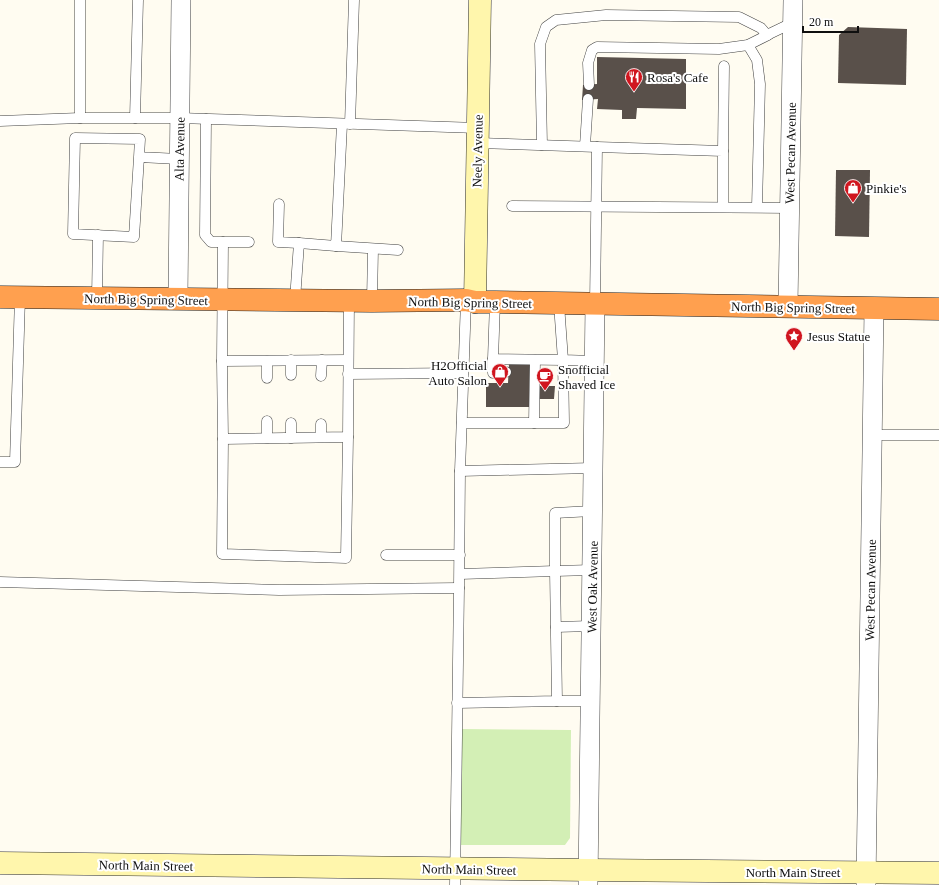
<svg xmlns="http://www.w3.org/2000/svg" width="939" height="885" viewBox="0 0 939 885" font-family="'Times New Roman',serif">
  <rect width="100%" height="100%" fill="#fffcf1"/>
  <path fill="#d3efb5" d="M461,729L571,730L570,838L565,845H460Z"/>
  <g fill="#59504a">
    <path d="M848,27L907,29L906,85L838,83L839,35Z"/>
    <path d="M597,57L686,59V109L637,108L636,119H622V110L597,109L598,99L582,100L583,85L597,84Z"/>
    <path d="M836,170H870L869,237L835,236Z"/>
    <path d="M509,363L530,364L529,407H486V383H508Z"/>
    <path d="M538,386H555L554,399H538Z"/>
  </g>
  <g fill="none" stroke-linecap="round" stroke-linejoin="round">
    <g stroke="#424242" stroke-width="11">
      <g id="lane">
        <path d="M748,45L757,60L760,84L757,207"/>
        <path d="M589,85L588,63L592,50L597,47L719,49L748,45L768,35"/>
        <path d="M80,118V0"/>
        <path d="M135,118L138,0"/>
        <path d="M206,119L205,235L211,242H249"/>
        <path d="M0,121L80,118H179L478,128"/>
        <path d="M350,124L354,0"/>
        <path d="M478,143L597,147"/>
        <path d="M542,145L540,44L546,27L556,20L606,15L739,17L761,28L767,35L792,23"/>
        <path d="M585,146L588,99"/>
        <path d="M723,151L724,66"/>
        <path d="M139,157L134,237L73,234L75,138L140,139L139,157L179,159"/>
        <path d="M279,204L278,242L299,243"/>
        <path d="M512,206L790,208"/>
        <path d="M223,242L222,361L223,439L348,437L349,300"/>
        <path d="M336,246L398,250"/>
        <path d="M97,298L98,235"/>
        <path d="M295,300L299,243L336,246L342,124"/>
        <path d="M372,301L373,249"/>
        <path d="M559,304L563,360L594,361"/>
        <path d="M595,304L597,147L723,151V207"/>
        <path d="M493,359V373L506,372"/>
        <path d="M222,361L348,360"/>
        <path d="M348,374L463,373"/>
        <path d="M291,375V360"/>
        <path d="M321,376L322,360"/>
        <path d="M267,378V361"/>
        <path d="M291,423V438"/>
        <path d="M462,423H564L563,360L493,359L495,302"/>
        <path d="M534,423L535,360"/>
        <path d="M872,435H939"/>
        <path d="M321,437V424"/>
        <path d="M267,438V421"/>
        <path d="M223,439L222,554L346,558L348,437"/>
        <path d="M0,462H15L20,297"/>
        <path d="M460,471L593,468"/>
        <path d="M386,555H460"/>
        <path d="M592,570L555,571V513L592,511"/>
        <path d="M0,582L279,590L459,588"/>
        <path d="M556,627L591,626"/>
        <path d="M557,701H590"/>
        <path d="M457,703L557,701L555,571L460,574"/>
        <path d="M455,885L459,588L460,471L466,300"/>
      </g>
    </g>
    <g stroke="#424242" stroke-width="20">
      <g id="street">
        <path d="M178,299L181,0"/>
        <path d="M788,306L793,0"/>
        <path d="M588,885L595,304"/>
        <path d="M866,885L874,308"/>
      </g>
    </g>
    <g stroke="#313131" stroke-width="23">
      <g id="secondary">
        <path d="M475,302L480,0"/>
        <path d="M0,863L589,870L939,873"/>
      </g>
    </g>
    <g stroke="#202020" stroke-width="23">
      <path id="highway" d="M0,297L372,301L466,300L475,302H495L939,309"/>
    </g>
    <use href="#lane" stroke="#fff" stroke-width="10"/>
    <use href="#street" stroke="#fff" stroke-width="19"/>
    <use href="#secondary" stroke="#fff6ac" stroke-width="22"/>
    <use href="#highway" stroke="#ffa04f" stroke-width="22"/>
  </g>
  <defs>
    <g id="restaurant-pin" transform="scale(0.9)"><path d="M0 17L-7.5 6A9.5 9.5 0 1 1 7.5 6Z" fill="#d0161f" stroke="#fff"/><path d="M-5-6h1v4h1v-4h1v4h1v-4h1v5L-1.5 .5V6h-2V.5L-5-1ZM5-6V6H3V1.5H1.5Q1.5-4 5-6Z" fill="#fff"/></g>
    <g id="shop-pin" transform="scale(0.9)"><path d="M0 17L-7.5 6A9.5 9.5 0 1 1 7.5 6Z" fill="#d0161f" stroke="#fff"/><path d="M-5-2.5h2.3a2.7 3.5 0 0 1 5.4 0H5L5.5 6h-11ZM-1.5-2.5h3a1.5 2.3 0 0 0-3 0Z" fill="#fff"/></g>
    <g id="sight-pin" transform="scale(0.9)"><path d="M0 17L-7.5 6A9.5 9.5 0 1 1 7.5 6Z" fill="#d0161f" stroke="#fff"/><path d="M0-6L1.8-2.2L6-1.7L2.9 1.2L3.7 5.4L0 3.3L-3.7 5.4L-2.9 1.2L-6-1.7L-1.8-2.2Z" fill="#fff"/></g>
    <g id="cafe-pin" transform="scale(0.9)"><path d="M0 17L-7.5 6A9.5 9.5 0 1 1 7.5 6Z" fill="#d0161f" stroke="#fff"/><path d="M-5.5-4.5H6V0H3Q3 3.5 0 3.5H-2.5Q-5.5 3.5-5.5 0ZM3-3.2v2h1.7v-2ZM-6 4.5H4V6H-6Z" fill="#fff"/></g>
  </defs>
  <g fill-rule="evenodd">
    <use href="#restaurant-pin" x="634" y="77"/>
    <use href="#shop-pin" x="853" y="188"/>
    <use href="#sight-pin" x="794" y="336"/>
    <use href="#shop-pin" x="500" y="372"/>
    <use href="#cafe-pin" x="545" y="376"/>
  </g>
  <g text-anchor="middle" stroke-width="4" stroke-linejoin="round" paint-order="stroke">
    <g font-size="13" fill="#0f0f0f" stroke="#fff" text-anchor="start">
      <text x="647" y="82">Rosa's Cafe</text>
      <text x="866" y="193">Pinkie's</text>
      <text x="807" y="341">Jesus Statue</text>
      <text x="487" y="370" text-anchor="end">H2Official<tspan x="487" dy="15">Auto Salon</tspan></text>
      <text x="558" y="374">Snofficial<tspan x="558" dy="15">Shaved Ice</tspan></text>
    </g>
    <g font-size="13" fill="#0f0f0f" stroke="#fff">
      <text transform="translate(179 149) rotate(-89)" y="5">Alta Avenue</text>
      <text transform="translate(477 151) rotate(-89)" y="5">Neely Avenue</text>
      <text transform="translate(790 153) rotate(-89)" y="5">West Pecan Avenue</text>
      <text transform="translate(146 299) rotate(1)" y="5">North Big Spring Street</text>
      <text transform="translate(470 302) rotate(1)" y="5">North Big Spring Street</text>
      <text transform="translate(793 307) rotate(1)" y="5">North Big Spring Street</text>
      <text transform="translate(592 587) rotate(-89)" y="5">West Oak Avenue</text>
      <text transform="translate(870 590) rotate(-89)" y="5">West Pecan Avenue</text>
      <text transform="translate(146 865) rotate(1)" y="5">North Main Street</text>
      <text transform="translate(469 869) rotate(1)" y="5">North Main Street</text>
      <text x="793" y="877">North Main Street</text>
    </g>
  </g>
  <path d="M803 26v6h55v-6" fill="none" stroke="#0f0f0f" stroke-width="2"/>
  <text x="809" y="26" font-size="12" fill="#0f0f0f" stroke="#ffffff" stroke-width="3" paint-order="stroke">20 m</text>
</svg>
